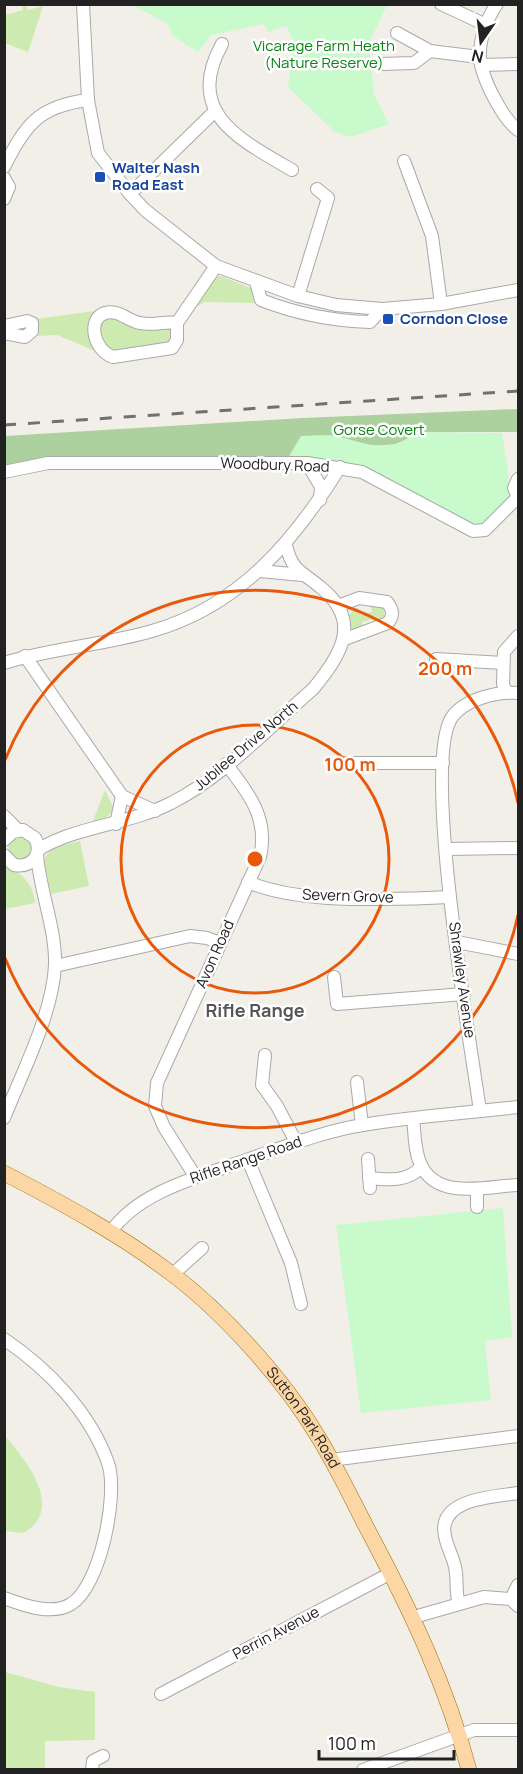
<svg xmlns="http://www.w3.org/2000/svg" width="523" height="1774" viewBox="0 0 523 1774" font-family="Manrope,sans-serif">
  <rect width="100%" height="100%" fill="#f2efe9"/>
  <g fill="#cdebb0">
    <path d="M22,5H26L28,10L43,6L28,52L5,43V15L23,10Z"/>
    <path d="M221,276L253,289L254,303L204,302L190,311L213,277Z"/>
    <path d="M95,311C89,325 91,337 95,351L57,335L37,336L36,319Z"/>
    <path d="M107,317L168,327L171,331V343L112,353L105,350C101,337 96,328 107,317Z"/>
    <path d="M371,605L383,606L385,619L374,624L373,619L362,622L363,627L352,629L346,619L355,608H358L360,615L372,612Z"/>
    <path d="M105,790L114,809L106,818L92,823Z"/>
    <path d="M15,833L31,839L34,853L22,862L9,854L8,844Z"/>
    <path d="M80,841L89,886L51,894L44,860C50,846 67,844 80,841Z"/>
    <path d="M5,868H13C25,878 34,887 35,903L5,909Z"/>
    <path d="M4,1435C26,1460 66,1509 23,1533L5,1531Z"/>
    <path d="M5,1672L59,1687L95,1692V1740L45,1741V1769H5Z"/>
  </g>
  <path fill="#add19e" d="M518,409V432H417L401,444L368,446L338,437L285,463H48L5,472V436L302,418Z"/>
  <g fill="#c8facc">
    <path d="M132,5H387L369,43L374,94L389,124L351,137L335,132L288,87L293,41L287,26L268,32L264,24L211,35L198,52L173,36L167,23Z"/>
    <path d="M417,432L502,433L508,470L510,505L473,531L382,482L285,463L301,436C314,436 328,434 340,437C373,445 387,454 417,432Z"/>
    <path d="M503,1208L512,1337L485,1341L491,1400L361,1413L336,1225Z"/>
  </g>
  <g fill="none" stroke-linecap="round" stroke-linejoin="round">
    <g stroke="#a9a9a9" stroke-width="14">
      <g id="minor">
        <path d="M83,4L88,100L98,153L130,194L145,210L216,266L298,296L336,305L382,309L441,304L518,290"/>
        <path d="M441,4L486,25"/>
        <path d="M497,4C487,18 479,40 480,57C481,77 502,118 518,130"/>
        <path d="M397,33L430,51L479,57"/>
        <path d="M222,44C184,113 239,139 292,170"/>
        <path d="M381,64L414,63L430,51"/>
        <path d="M481,65L518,64"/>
        <path d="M404,161L432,236L441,304"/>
        <path d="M4,167C26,124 39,106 88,100"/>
        <path d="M4,178L9,187L4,199"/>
        <path d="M130,194L214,112"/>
        <path d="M256,282L261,300C297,314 331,321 370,322L382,309"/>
        <path d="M298,296L328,198L317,189"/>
        <path d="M177,323C165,321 153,326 140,323C128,321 118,309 105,313C87,319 93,350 113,357L172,348L177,340V323L216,266"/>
        <path d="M4,326L27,321L32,323V331L25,337L4,333"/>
        <path d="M307,463L321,487L320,500"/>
        <path d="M4,472L48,463H307L362,472L473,531L485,530L518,497L514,488L518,479"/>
        <path d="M260,571L302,575"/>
        <path d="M338,606L359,598L387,602C393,610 394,615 388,623L345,639"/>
        <path d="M25,656L122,796L155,811"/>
        <path d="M436,659L503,663"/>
        <path d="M4,663C53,648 104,645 152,631C240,606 294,541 340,467"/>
        <path d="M506,692L503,684L504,652L518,636"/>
        <path d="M341,763H443"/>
        <path d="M4,816L18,830"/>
        <path d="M116,824L122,796"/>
        <path d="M4,840L13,832L23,830L35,838C43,854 32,868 14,865L4,855"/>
        <path d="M446,849L518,848"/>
        <path d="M38,850C72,827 131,824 171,803C222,778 270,726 313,689C342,654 363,620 319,586C301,571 292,571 286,545"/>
        <path d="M248,882C302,905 391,899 450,897"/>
        <path d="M457,942L518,954"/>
        <path d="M55,966L190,936L207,938L220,943"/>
        <path d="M334,977L337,1004L464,994"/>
        <path d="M265,1055L262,1085L277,1106L296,1142"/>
        <path d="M357,1082L362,1125"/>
        <path d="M480,1111C471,1045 421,763 452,717C465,699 498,691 518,693"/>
        <path d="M4,1118C22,1073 53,1013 55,965C56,928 40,892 37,855"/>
        <path d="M413,1119C415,1134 414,1151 421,1165C438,1201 488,1186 518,1185"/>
        <path d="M368,1159L370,1188"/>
        <path d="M248,1160L291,1263L301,1304"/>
        <path d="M195,1176L164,1127L155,1106L157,1083L260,857C269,819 249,793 226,764"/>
        <path d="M369,1178C388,1180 408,1182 421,1167"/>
        <path d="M477,1190V1207"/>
        <path d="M110,1233C139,1190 203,1176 249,1159C287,1146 324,1131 363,1125C414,1116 467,1113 518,1107"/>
        <path d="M173,1274L202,1248"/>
        <path d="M4,1339C48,1369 90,1412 108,1463C119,1494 100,1587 71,1604C52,1616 23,1605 4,1598"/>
        <path d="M331,1460L518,1436"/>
        <path d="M518,1585L511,1599L518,1606"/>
        <path d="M459,1604C455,1592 458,1579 455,1567C453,1557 447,1547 445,1536C437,1498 494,1497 518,1493"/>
        <path d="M414,1617L484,1597L511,1599"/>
        <path d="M161,1694L391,1573"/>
        <path d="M92,1770L93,1761L103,1756"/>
        <path d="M363,1770L474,1730H518"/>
      </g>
    </g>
    <g stroke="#a06b00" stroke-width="16">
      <g id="major">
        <path id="s1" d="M4,1173C62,1203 121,1235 172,1274C224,1313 284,1380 317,1435C337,1467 353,1502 371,1536C411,1611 447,1687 469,1770"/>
      </g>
    </g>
    <use href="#minor" stroke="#fff" stroke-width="12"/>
    <use href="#major" stroke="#fcd6a4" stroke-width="15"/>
    <path stroke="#707070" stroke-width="3" stroke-dasharray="12 12" stroke-linecap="butt" d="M4,425L518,391"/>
  </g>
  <g fill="none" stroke="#e8590c" stroke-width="3">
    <circle cx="255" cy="859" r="134"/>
    <path d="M518 915A269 269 0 0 1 5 958M5 760A269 269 0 0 1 518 803"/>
  </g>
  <g fill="#1a4fb4" stroke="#fff" stroke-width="2">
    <rect x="94" y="171" width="12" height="12" rx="3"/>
    <rect x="382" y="313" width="12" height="12" rx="3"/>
  </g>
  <g text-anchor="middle" stroke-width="5" stroke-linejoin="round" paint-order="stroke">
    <g font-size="15" fill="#0c8416" stroke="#fff">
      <text x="324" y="51">Vicarage Farm Heath<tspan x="324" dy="17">(Nature Reserve)</tspan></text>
      <text x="379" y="435">Gorse Covert</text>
    </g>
    <g font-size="15" font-weight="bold" fill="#164399" stroke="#fff" text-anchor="start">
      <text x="112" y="173">Walter Nash<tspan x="112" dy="17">Road East</tspan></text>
      <text x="400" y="324">Corndon Close</text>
    </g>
    <g font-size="15" fill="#222" stroke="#fff">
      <text transform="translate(275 465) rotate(2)" y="5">Woodbury Road</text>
      <text transform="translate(246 746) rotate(-40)" y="5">Jubilee Drive North</text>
      <text transform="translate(348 896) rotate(2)" y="5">Severn Grove</text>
      <text transform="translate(215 954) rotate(-66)" y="5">Avon Road</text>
      <text transform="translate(462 980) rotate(82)" y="5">Shrawley Avenue</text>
      <text transform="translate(246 1160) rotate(-19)" y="5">Rifle Range Road</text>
      <text dy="5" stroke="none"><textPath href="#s1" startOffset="392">Sutton Park Road</textPath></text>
      <text transform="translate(276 1633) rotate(-28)" y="5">Perrin Avenue</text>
    </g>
    <g font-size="18" font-weight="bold" fill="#555" stroke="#fff">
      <text x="255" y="1017">Rifle Range</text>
    </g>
  </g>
  <circle cx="255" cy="859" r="9" fill="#e8590c" stroke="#fff" stroke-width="3"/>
  <g font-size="18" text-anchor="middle" font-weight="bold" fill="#e8590c" stroke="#fff" stroke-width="5" stroke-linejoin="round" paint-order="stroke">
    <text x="445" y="675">200 m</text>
    <text x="350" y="771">100 m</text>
  </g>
  <rect width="523" height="1774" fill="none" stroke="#222222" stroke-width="12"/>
  <g transform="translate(481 42) rotate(194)" stroke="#ffffff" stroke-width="4.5" paint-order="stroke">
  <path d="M0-4.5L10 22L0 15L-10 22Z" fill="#222222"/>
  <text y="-9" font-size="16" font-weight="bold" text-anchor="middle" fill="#222222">N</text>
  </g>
  <path d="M319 1750v9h135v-9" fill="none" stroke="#222222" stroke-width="3"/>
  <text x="328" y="1750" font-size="18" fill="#222222" stroke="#ffffff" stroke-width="4.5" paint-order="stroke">100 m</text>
</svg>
